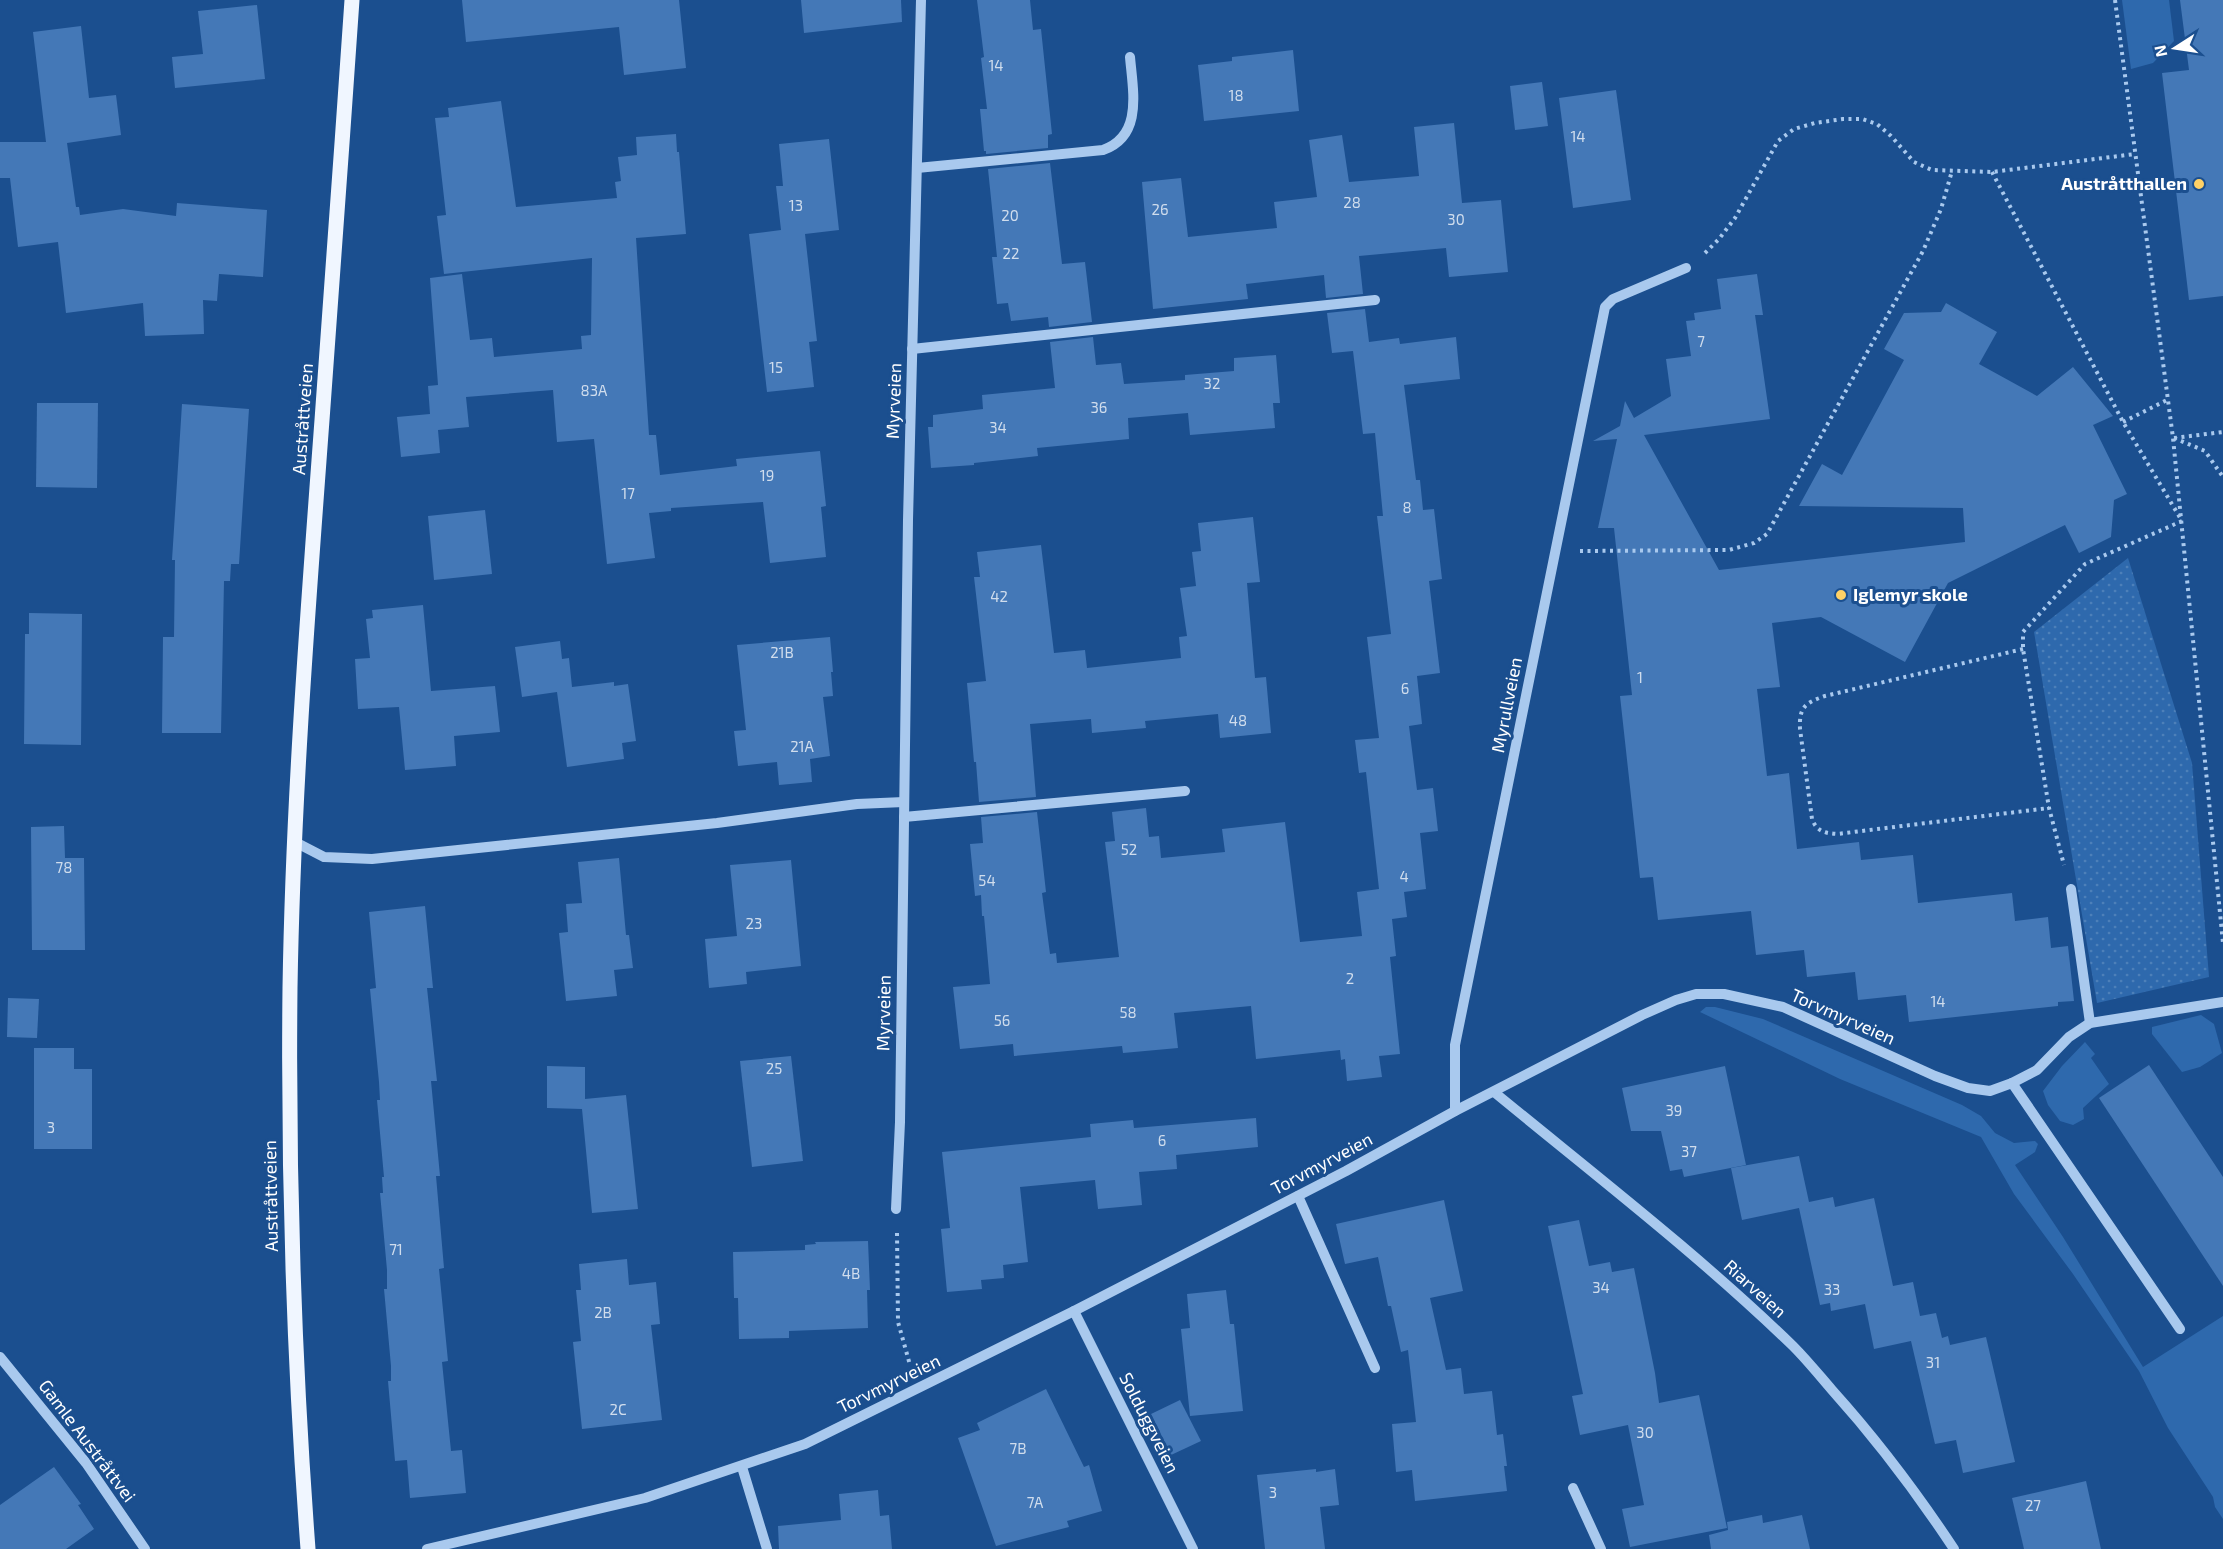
<svg xmlns="http://www.w3.org/2000/svg" width="2223" height="1549" viewBox="0 0 2223 1549" font-family="'Exo 2',sans-serif">
  <defs>
    <pattern id="park-dots" width="8" height="8" patternUnits="userSpaceOnUse" patternTransform="scale(1.5)"><rect width="8" height="8" fill="#2e69ad"/><path d="M2 2h.1M6 6h.1" fill="none" stroke="#4d80b9" stroke-width="1.8" stroke-linecap="round"/></pattern>
  </defs>
  <rect width="100%" height="100%" fill="#1b4f8f"/>
  <g fill="#2e69ad">
    <path d="M2122,0H2169L2174,41L2153,63L2131,69Z"/>
    <path d="M1706,1007H1715L1763,1019L1962,1105L1981,1116L1995,1133L2014,1143L2035,1141L2038,1144L2035,1152L2015,1165L2063,1237L2143,1367L2223,1316V1519L2215,1507L2213,1497L2168,1428L2139,1371L2073,1274L2014,1194L1981,1137L1840,1079L1700,1012Z"/>
    <path d="M2201,1015L2214,1024L2222,1053L2200,1067L2182,1072L2152,1034V1027Z"/>
    <path d="M2085,1042L2095,1054L2091,1058L2109,1084L2083,1108L2084,1119L2073,1125L2060,1121L2048,1105L2043,1091L2062,1066Z"/>
  </g>
  <path fill="url(#park-dots)" d="M2128,558L2192,763L2209,977L2097,1003L2034,632Z"/>
  <g fill="#4478b7">
    <path d="M462,0H679L686,68L624,75L619,27L466,42Z"/>
    <path d="M801,0H901L902,22L804,33Z"/>
    <path d="M977,0H1030L1033,30L1041,29L1052,134L1048,135V148L986,154V151H984L980,109H987L981,58L984,57Z"/>
    <path d="M2180,0H2223V296L2189,300L2162,73L2189,70Z"/>
    <path d="M257,5L265,79L175,88L172,57L203,54L198,11Z"/>
    <path d="M81,26L89,98L116,95L121,135L67,143L76,207H79L80,215L123,209L176,216L177,203L267,210L263,277L219,274L217,301L203,300L204,334L145,336L143,303L66,313L58,242L18,247L10,178H0V142H46L33,32Z"/>
    <path d="M1293,50L1299,111L1204,121L1198,65L1232,61V57Z"/>
    <path d="M1542,82L1548,126L1515,130L1510,86Z"/>
    <path d="M1616,90L1631,200L1573,208L1559,98Z"/>
    <path d="M501,101L516,207L617,198L615,182L621,181L618,157L637,155L636,137L676,134L677,152H679L686,234L636,238L649,435H656L660,475L737,466L736,459L820,451L826,506L821,507L826,557L770,563L763,502L671,508V511L649,513L655,558L607,564L594,439L557,442L553,390L466,397L469,427L438,430L440,453L401,457L397,417L430,414L428,386L438,385L430,278L462,274L470,340L492,338L494,357L582,349L581,336L591,335L592,258L444,274L437,216L446,215L435,118L449,117L448,108Z"/>
    <path d="M1454,123L1462,203L1501,200L1508,272L1449,277L1446,248L1359,256L1363,294L1326,298L1324,275L1246,284L1248,299L1153,309L1142,182L1181,178L1188,237L1277,228L1274,202L1317,197L1309,140L1342,135L1349,182L1419,176L1414,127Z"/>
    <path d="M829,139L839,230L805,234L817,341L809,342L814,387L767,392L749,234L781,230L776,186H783L779,144Z"/>
    <path d="M1050,163L1062,264L1085,262L1092,322L1049,327L1048,317L1011,321L1008,303L997,304L992,257H997L988,169Z"/>
    <path d="M1757,274L1763,315H1755L1770,419L1644,435L1719,570L1965,542L1963,508L1799,506L1822,464L1842,475L1904,360L1884,349L1904,313L1941,312L1946,303L1997,332L1979,364L2037,396L2073,367L2113,416L2093,425L2127,494L2114,500L2111,537L2079,553L2065,525L1948,583L1905,662L1821,617L1772,623L1780,687L1757,689L1767,776L1789,773L1797,849L1859,842L1861,860L1913,855L1918,903L2012,893L2015,921L2048,917L2051,948L2068,946L2074,1001L2058,1002V1006L1909,1022L1906,995L1858,1000L1855,972L1807,977L1804,950L1756,955L1751,911L1658,920L1653,877L1640,878L1620,696L1632,695L1614,528H1598L1617,439L1593,441L1620,426L1625,401L1634,418L1671,396L1666,359L1691,356L1686,321L1695,320L1694,313L1721,309L1717,279Z"/>
    <path d="M1365,309L1369,342L1399,338L1400,344L1456,337L1460,379L1404,385L1416,480H1420L1423,510L1434,509L1442,579L1429,581L1440,673L1417,676L1422,724L1409,726L1417,790L1433,788L1438,831L1420,833L1426,889L1404,892L1407,917L1392,919L1396,956L1390,957L1400,1054L1379,1056L1382,1077L1347,1081L1345,1059L1341,1060L1340,1050L1256,1059L1251,1006L1174,1013L1178,1048L1123,1053L1122,1046L1014,1056L1013,1044L960,1049L953,987L990,984L984,916H982L981,895L975,896L970,844L983,843L981,817L1037,812L1046,892L1042,893L1050,954L1056,953L1057,963L1119,957L1105,842L1115,841L1112,812L1146,808L1149,837L1159,836L1161,858L1225,852L1222,829L1285,822L1300,942L1362,936L1357,892L1379,889L1366,772L1359,773L1355,740L1379,738L1367,637L1391,634L1377,516H1383L1375,433L1363,434L1353,351L1332,353L1327,313Z"/>
    <path d="M1093,337L1096,365L1121,363L1124,384L1185,380V375L1234,371V358L1276,355L1280,403H1273L1275,428L1190,435L1188,413L1128,418L1129,439L1037,448L1038,456L974,463V465L931,468L928,427H933V415L983,409L982,395L1055,388L1050,342Z"/>
    <path d="M37,403H98L97,488L36,487Z"/>
    <path d="M182,404L249,409L239,564H231L230,581H224L221,733H162L163,637H174L175,560H172Z"/>
    <path d="M485,510L492,574L434,580L428,516Z"/>
    <path d="M1253,517L1260,582L1247,583L1255,678L1266,677L1271,733L1220,738L1218,714L1145,721L1146,728L1092,733L1091,719L1030,724L1036,797L979,802L976,762H974L967,683L986,681L974,577H980L977,552L1041,545L1054,653L1085,650L1087,668L1181,658L1179,637L1187,636L1180,588L1196,586L1192,552L1201,551L1198,523Z"/>
    <path d="M423,605L431,691L495,686L500,732L454,736L456,766L405,770L399,707L358,709L355,659L370,658L366,619L373,618L372,610Z"/>
    <path d="M29,613L82,614L81,745L24,744L25,634H29Z"/>
    <path d="M830,637L833,672H831L833,696L823,697L830,756L810,759L812,782L779,785L777,762L738,766L734,731L746,730L737,645Z"/>
    <path d="M560,641L562,659L569,658L572,687L614,682V686L628,684L636,741L622,743L624,759L567,767L557,692L522,697L515,647Z"/>
    <path d="M64,826L65,858H84L85,950H32L31,827Z"/>
    <path d="M619,858L626,935H629L633,968L614,970L617,996L566,1001L559,933L568,932L566,904L582,903L578,862Z"/>
    <path d="M791,860L801,966L746,972L747,984L709,988L705,939L737,936L730,865Z"/>
    <path d="M425,906L433,988H427L437,1081H431L440,1176H436L444,1268L439,1269L448,1361L442,1362L451,1451L462,1450L466,1493L410,1498L407,1460L395,1461L388,1381H391V1366L384,1289H387V1270L380,1193H383L382,1177H384L377,1100H380L379,1082L370,989L376,988L369,912Z"/>
    <path d="M8,998L39,999L37,1038L7,1037Z"/>
    <path d="M34,1048H74V1069H92V1149H34Z"/>
    <path d="M791,1056L803,1161L752,1167L740,1061Z"/>
    <path d="M2149,1065L2223,1177V1286L2099,1098Z"/>
    <path d="M547,1066L585,1067V1099L626,1095L638,1209L592,1213L582,1109L547,1108Z"/>
    <path d="M1725,1066L1746,1165L1684,1177L1682,1169L1670,1171L1661,1131H1631L1622,1088Z"/>
    <path d="M1256,1118L1258,1147L1176,1155L1177,1169L1139,1172L1142,1205L1098,1209L1095,1180L1020,1187L1028,1262L1003,1265L1004,1278L981,1280L982,1289L947,1292L941,1229L950,1228L942,1152L1091,1137L1090,1124L1133,1120L1134,1128Z"/>
    <path d="M1799,1156L1809,1202L1833,1197L1835,1207L1874,1198L1893,1286L1913,1282L1920,1316L1936,1313L1942,1338L1948,1336L1950,1345L1986,1337L2015,1462L1963,1473L1956,1440L1935,1444L1911,1341L1874,1349L1865,1304L1831,1311L1830,1303L1820,1305L1799,1208L1742,1220L1731,1168Z"/>
    <path d="M1444,1200L1463,1291L1430,1298L1446,1370L1461,1368L1464,1394L1492,1391L1497,1435L1503,1434L1507,1466H1504L1507,1491L1415,1501L1412,1470L1396,1472L1392,1424L1416,1422L1408,1350L1401,1352L1391,1306H1388L1378,1257L1345,1264L1336,1224Z"/>
    <path d="M1579,1220L1589,1266L1610,1262L1612,1272L1634,1268L1655,1373L1659,1403L1699,1395L1727,1528L1630,1547L1622,1509L1644,1505L1628,1425L1580,1435L1572,1396L1583,1394L1548,1226Z"/>
    <path d="M868,1241L870,1290H867L868,1328L789,1331V1338L739,1339L738,1298H734L733,1252L805,1250V1245L816,1244L815,1242Z"/>
    <path d="M627,1259L629,1285L656,1282L660,1324L651,1325L662,1420L582,1429L573,1342L581,1341L576,1290H581L579,1264Z"/>
    <path d="M1226,1290L1230,1324H1234L1243,1411L1190,1416L1181,1329L1190,1328L1187,1294Z"/>
    <path d="M1046,1389L1084,1467L1089,1465L1102,1511L1067,1521L1069,1527L996,1546L958,1438L980,1430L977,1423Z"/>
    <path d="M1180,1400L1201,1441L1171,1455L1151,1414Z"/>
    <path d="M54,1467L81,1504L78,1505L94,1529L66,1549H0V1505Z"/>
    <path d="M1316,1469V1472L1335,1469L1339,1505L1320,1507L1325,1549H1265L1257,1475Z"/>
    <path d="M2086,1481L2101,1549H2024L2012,1498Z"/>
    <path d="M878,1490L880,1516L889,1515L892,1549H779L778,1526L841,1520L839,1494Z"/>
    <path d="M1762,1515L1763,1523L1802,1515L1810,1549H1711L1709,1535L1728,1530L1727,1522Z"/>
  </g>
  <g fill="none" stroke-linecap="round" stroke-linejoin="round">
    <g stroke="#a9c9ee" stroke-width="4" stroke-dasharray="3 4.5" stroke-linecap="butt">
      <path d="M2115,0L2173,438L2223,943"/>
      <path d="M1992,172L2123,422L2182,521L2085,564L2023,632V649L2049,808L2064,865"/>
      <path d="M1705,253L1719,239L1735,218L1778,141L1794,129L1815,123L1843,119H1862L1877,124L1891,136L1914,162L1932,170L1992,172L2135,154"/>
      <path d="M2123,422L2167,400"/>
      <path d="M2174,438L2205,451L2223,477"/>
      <path d="M2174,438L2223,432"/>
      <path d="M1580,551L1729,550L1754,543L1767,534L1923,251L1941,209L1952,171"/>
      <path d="M2023,649L1825,696C1805,703 1799,707 1800,729L1812,819C1817,832 1825,833 1837,834L2049,808"/>
      <path d="M897,1233L898,1322L910,1365"/>
    </g>
    <g stroke="#a9c9ee" stroke-width="10">
      <path d="M917,168L1103,150C1143,136 1133,92 1130,57"/>
      <path d="M912,349L1375,300"/>
      <path d="M904,817L1185,791"/>
      <path d="M295,842L324,857L372,859L717,823L857,804L904,802"/>
      <path d="M2071,889L2090,1023"/>
      <path d="M2012,1083L2180,1329"/>
      <path d="M1494,1092C1595,1175 1699,1255 1793,1346C1807,1360 1819,1375 1832,1390C1877,1440 1917,1493 1954,1549"/>
      <path d="M1455,1111V1045L1605,307L1613,299L1686,268"/>
      <path d="M1298,1196L1375,1368"/>
      <path d="M896,1209L900,1122L908,520L921,0"/>
      <path d="M1074,1311L1193,1549"/>
      <path d="M0,1357L86,1463L145,1549"/>
      <path d="M742,1467L767,1549"/>
      <path d="M1573,1488L1601,1549"/>
      <path d="M427,1549L645,1498L805,1444L1074,1311L1346,1171L1455,1111L1642,1015L1676,1000L1696,994H1724L1783,1007L1935,1076L1968,1088L1990,1091L2012,1083L2037,1070L2069,1037L2090,1023L2223,1002"/>
    </g>
    <path stroke="#f0f6ff" stroke-width="15" d="M308,1549C294,1362 288,1176 290,988C293,799 308,609 322,420C333,280 342,140 352,0"/>
  </g>
  <g fill="#ffd166" stroke="#1b4f8f" stroke-width="2">
    <circle cx="2199" cy="184" r="6"/>
    <circle cx="1841" cy="595" r="6"/>
  </g>
  <g text-anchor="middle" stroke-width="6" stroke-linejoin="round" paint-order="stroke">
    <g font-size="15" fill="#d0dded">
      <text x="996" y="71">14</text>
      <text x="1236" y="101">18</text>
      <text x="1578" y="142">14</text>
      <text x="1352" y="208">28</text>
      <text x="796" y="211">13</text>
      <text x="1160" y="215">26</text>
      <text x="1010" y="221">20</text>
      <text x="1456" y="225">30</text>
      <text x="1011" y="259">22</text>
      <text x="1701" y="347">7</text>
      <text x="776" y="373">15</text>
      <text x="1212" y="389">32</text>
      <text x="594" y="396">83A</text>
      <text x="1099" y="413">36</text>
      <text x="998" y="433">34</text>
      <text x="767" y="481">19</text>
      <text x="628" y="499">17</text>
      <text x="1407" y="513">8</text>
      <text x="999" y="602">42</text>
      <text x="782" y="658">21B</text>
      <text x="1640" y="683">1</text>
      <text x="1405" y="694">6</text>
      <text x="1238" y="726">48</text>
      <text x="802" y="752">21A</text>
      <text x="1129" y="855">52</text>
      <text x="64" y="873">78</text>
      <text x="1404" y="882">4</text>
      <text x="987" y="886">54</text>
      <text x="754" y="929">23</text>
      <text x="1350" y="984">2</text>
      <text x="1938" y="1007">14</text>
      <text x="1128" y="1018">58</text>
      <text x="1002" y="1026">56</text>
      <text x="774" y="1074">25</text>
      <text x="1674" y="1116">39</text>
      <text x="51" y="1133">3</text>
      <text x="1162" y="1146">6</text>
      <text x="1689" y="1157">37</text>
      <text x="396" y="1255">71</text>
      <text x="851" y="1279">4B</text>
      <text x="1601" y="1293">34</text>
      <text x="1832" y="1295">33</text>
      <text x="603" y="1318">2B</text>
      <text x="1933" y="1368">31</text>
      <text x="618" y="1415">2C</text>
      <text x="1645" y="1438">30</text>
      <text x="1018" y="1454">7B</text>
      <text x="1273" y="1498">3</text>
      <text x="1035" y="1508">7A</text>
      <text x="2033" y="1511">27</text>
    </g>
    <g font-size="18" font-weight="bold" fill="#fff" stroke="#1b4f8f" text-anchor="end">
      <text x="2187" y="190">Austråtthallen</text>
      <text x="1853" y="601" text-anchor="start">Iglemyr skole</text>
    </g>
    <g font-size="18" fill="#fff" stroke="#1b4f8f">
      <text transform="translate(894 401) rotate(-88)" y="6">Myrveien</text>
      <text transform="translate(303 419) rotate(-86)" y="6">Austråttveien</text>
      <text transform="translate(1507 705) rotate(-79)" y="6">Myrullveien</text>
      <text transform="translate(884 1013) rotate(-89)" y="6">Myrveien</text>
      <text transform="translate(1843 1017) rotate(24)" y="6">Torvmyrveien</text>
      <text transform="translate(1322 1164) rotate(-28)" y="6">Torvmyrveien</text>
      <text transform="translate(271 1196) rotate(-91)" y="6">Austråttveien</text>
      <text transform="translate(1755 1289) rotate(42)" y="6">Riarveien</text>
      <text transform="translate(889 1384) rotate(-26)" y="6">Torvmyrveien</text>
      <text transform="translate(1149 1423) rotate(63)" y="6">Solduggveien</text>
      <text transform="translate(87 1441) rotate(53)" y="6">Gamle Austråttvei</text>
    </g>
  </g>
  <g transform="translate(2175 48) rotate(258)" stroke="#1b4f8f" stroke-width="4.5" paint-order="stroke">
  <path d="M0-4.5L10 22L0 15L-10 22Z" fill="#ffffff"/>
  <text y="-9" font-size="16" font-weight="bold" text-anchor="middle" fill="#ffffff">N</text>
  </g>
</svg>
